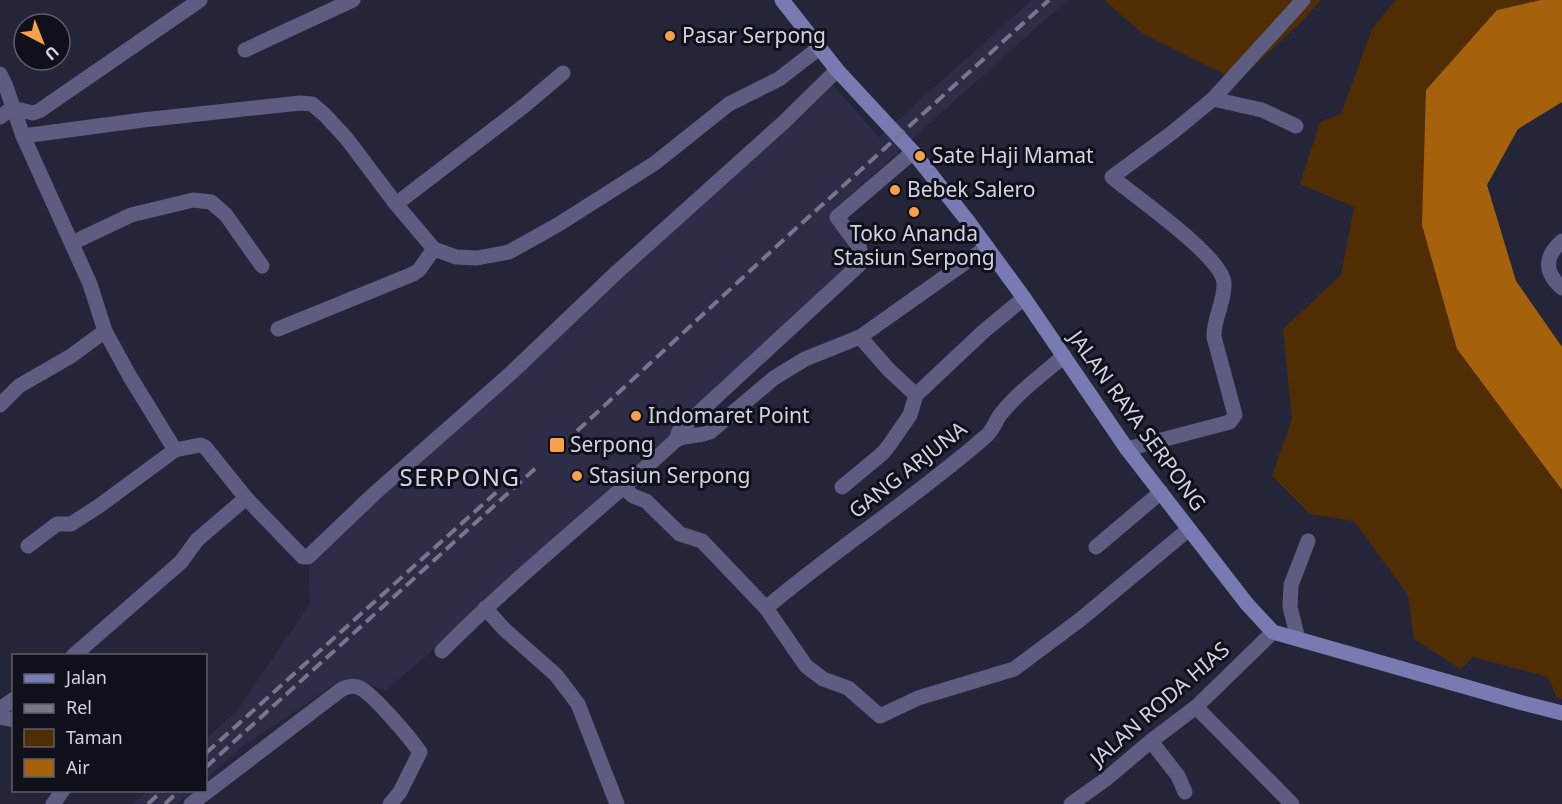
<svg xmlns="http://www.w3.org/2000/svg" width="1562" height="804" viewBox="0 0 1562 804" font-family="'Noto Sans',sans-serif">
  <rect width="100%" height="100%" fill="#25253a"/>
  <g fill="#2d2d48">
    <path d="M1032,0H1067L831,212L870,257L631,480L386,690L363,684L338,682L243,746L206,779V739L238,709L310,604L309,558L828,80L879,137Z"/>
    <path d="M148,791V790L192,791L177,804H132Z"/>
  </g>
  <g fill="#512d04">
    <path d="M1104,0H1321L1304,19L1238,81L1142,33Z"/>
    <path d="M1396,0H1541L1497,10L1457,349L1562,490V699L1557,698L1548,677L1473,657L1461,669L1414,639L1408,595L1354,521L1310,514L1272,476L1292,419L1283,329L1341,275L1354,207L1300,184L1320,122L1341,114L1372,29Z"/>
  </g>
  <path fill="#a6610c" d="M1541,0H1562V102L1518,129L1487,185L1516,281L1562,347V490L1457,349L1422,225L1426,90L1497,10Z"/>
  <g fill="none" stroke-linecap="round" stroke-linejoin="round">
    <g stroke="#5c5d80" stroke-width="15">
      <path d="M245,50L353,0"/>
      <path d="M0,74L5,84L23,136L90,284L105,331L129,375L175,450L200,445L205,447L246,498L197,540L181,562L73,656"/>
      <path d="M1213,99L1262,110L1296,126"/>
      <path d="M12,108L33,113L39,111L200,0"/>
      <path d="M0,117L12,108"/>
      <path d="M23,136L143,120L300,103L312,104L325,115L347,139L396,204L434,249L456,257L477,258L509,252L559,224L655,163L729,104L779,79L819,48"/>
      <path d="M396,204L524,106L563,73"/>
      <path d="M1562,241C1544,257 1544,272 1562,288"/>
      <path d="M72,243L131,215L193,200L211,202L226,215L262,266"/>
      <path d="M278,329L413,274L419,270L434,249"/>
      <path d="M860,337L889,370L916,395"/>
      <path d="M0,405L19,386L71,356L105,331"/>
      <path d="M676,440C687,434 699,437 710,432L774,378L805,359L860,337L987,247"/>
      <path d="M1127,449L1230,422L1235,415L1214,337C1213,319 1225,302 1224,283C1223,257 1134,196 1112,177L1173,132L1213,99L1303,0"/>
      <path d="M842,487L883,453L890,444L910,415L916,395L984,331L1024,298"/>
      <path d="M624,488L633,496L646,501L680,534L702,541L766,608L806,666L823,679L848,688L880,716L918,698L1014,669L1081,619L1189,529"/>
      <path d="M246,498L299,553L303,557H308L375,493L511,373L616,273L784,122L837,70"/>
      <path d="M28,546L57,524H71L99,506L175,450"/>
      <path d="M1096,547L1161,492"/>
      <path d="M485,608L504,629L556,675L578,704L617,804"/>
      <path d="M766,608C837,548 915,498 985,437C993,431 995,422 1000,415C1018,392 1043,374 1064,356"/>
      <path d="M1298,639L1290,607L1291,585L1308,541"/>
      <path d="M442,651C516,576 599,511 676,440L679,431L859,265L862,257L859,247L837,217L913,152"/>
      <path d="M1196,707L1292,804"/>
      <path d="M0,709L14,699"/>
      <path d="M0,717L14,720"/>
      <path d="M1151,741L1178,776L1185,792"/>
      <path d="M53,804L63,790"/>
      <path d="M191,804L342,689C347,687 355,685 360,688C373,694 411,739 420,752L400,792L390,804"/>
      <path d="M1071,804L1106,779L1151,741L1196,707L1273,632"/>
    </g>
    <path stroke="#797ab1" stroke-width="15" d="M782,0L837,70L913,152L967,220L1024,298L1127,449L1247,604L1273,632L1519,702L1562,713"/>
    <g stroke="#777789" stroke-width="4" stroke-dasharray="12 6" stroke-linecap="butt">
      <path d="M577,431L791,233L1049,0"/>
      <path d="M206,753L500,489"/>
      <path d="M206,767L537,467"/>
      <path d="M148,804L163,790"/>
      <path d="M165,804L180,790"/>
    </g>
  </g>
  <g fill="#f8a14a" stroke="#0f1019" stroke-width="2">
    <circle cx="670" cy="36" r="6"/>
    <circle cx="920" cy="156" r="6"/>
    <circle cx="895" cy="190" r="6"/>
    <circle cx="914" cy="212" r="6"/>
    <circle cx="636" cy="416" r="6"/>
    <rect x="549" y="437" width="16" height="16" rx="3"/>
    <circle cx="577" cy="476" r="6"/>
  </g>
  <g text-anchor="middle" stroke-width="6" stroke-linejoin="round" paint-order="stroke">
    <g font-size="21" fill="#d3d4e2" stroke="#0f1019" text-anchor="start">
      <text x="682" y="43">Pasar Serpong</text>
      <text x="932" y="163">Sate Haji Mamat</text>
      <text x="907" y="197">Bebek Salero</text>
      <text x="914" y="241" text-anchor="middle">Toko Ananda<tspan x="914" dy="24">Stasiun Serpong</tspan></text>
      <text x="648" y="423">Indomaret Point</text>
      <text x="570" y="452">Serpong</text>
      <text x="589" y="483">Stasiun Serpong</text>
    </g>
    <g font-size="21" fill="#d3d4e2" stroke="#0f1019">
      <text transform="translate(1137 421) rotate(54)" y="7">JALAN RAYA SERPONG</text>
      <text transform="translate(908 470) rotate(-38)" y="7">GANG ARJUNA</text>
      <text transform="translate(1160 704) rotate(-41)" y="7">JALAN RODA HIAS</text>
    </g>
    <g font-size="24" letter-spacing="1.5" fill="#d3d4e2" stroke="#0f1019">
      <text x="460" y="486">SERPONG</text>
    </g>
  </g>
  <rect x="12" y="654" width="195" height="138" fill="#0f1019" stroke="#5d5e69" stroke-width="1.5"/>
  <rect x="24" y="674" width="30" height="9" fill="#797ab1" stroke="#5d5e69" stroke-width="1.5"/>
  <text x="66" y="684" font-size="18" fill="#d3d4e2">Jalan</text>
  <rect x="24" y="704" width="30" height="9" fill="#777789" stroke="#5d5e69" stroke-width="1.5"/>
  <text x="66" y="714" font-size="18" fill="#d3d4e2">Rel</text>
  <rect x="24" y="729" width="30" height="18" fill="#512d04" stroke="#5d5e69" stroke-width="1.5"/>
  <text x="66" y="744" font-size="18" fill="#d3d4e2">Taman</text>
  <rect x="24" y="759" width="30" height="18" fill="#a6610c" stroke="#5d5e69" stroke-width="1.5"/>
  <text x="66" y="774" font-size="18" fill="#d3d4e2">Air</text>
  <g transform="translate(42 42) rotate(138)"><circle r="28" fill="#0f1019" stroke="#5d5e69" stroke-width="1.5"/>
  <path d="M0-4.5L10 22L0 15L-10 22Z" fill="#f8a14a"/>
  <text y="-9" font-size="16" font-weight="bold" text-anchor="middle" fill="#d3d4e2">U</text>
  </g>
</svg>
